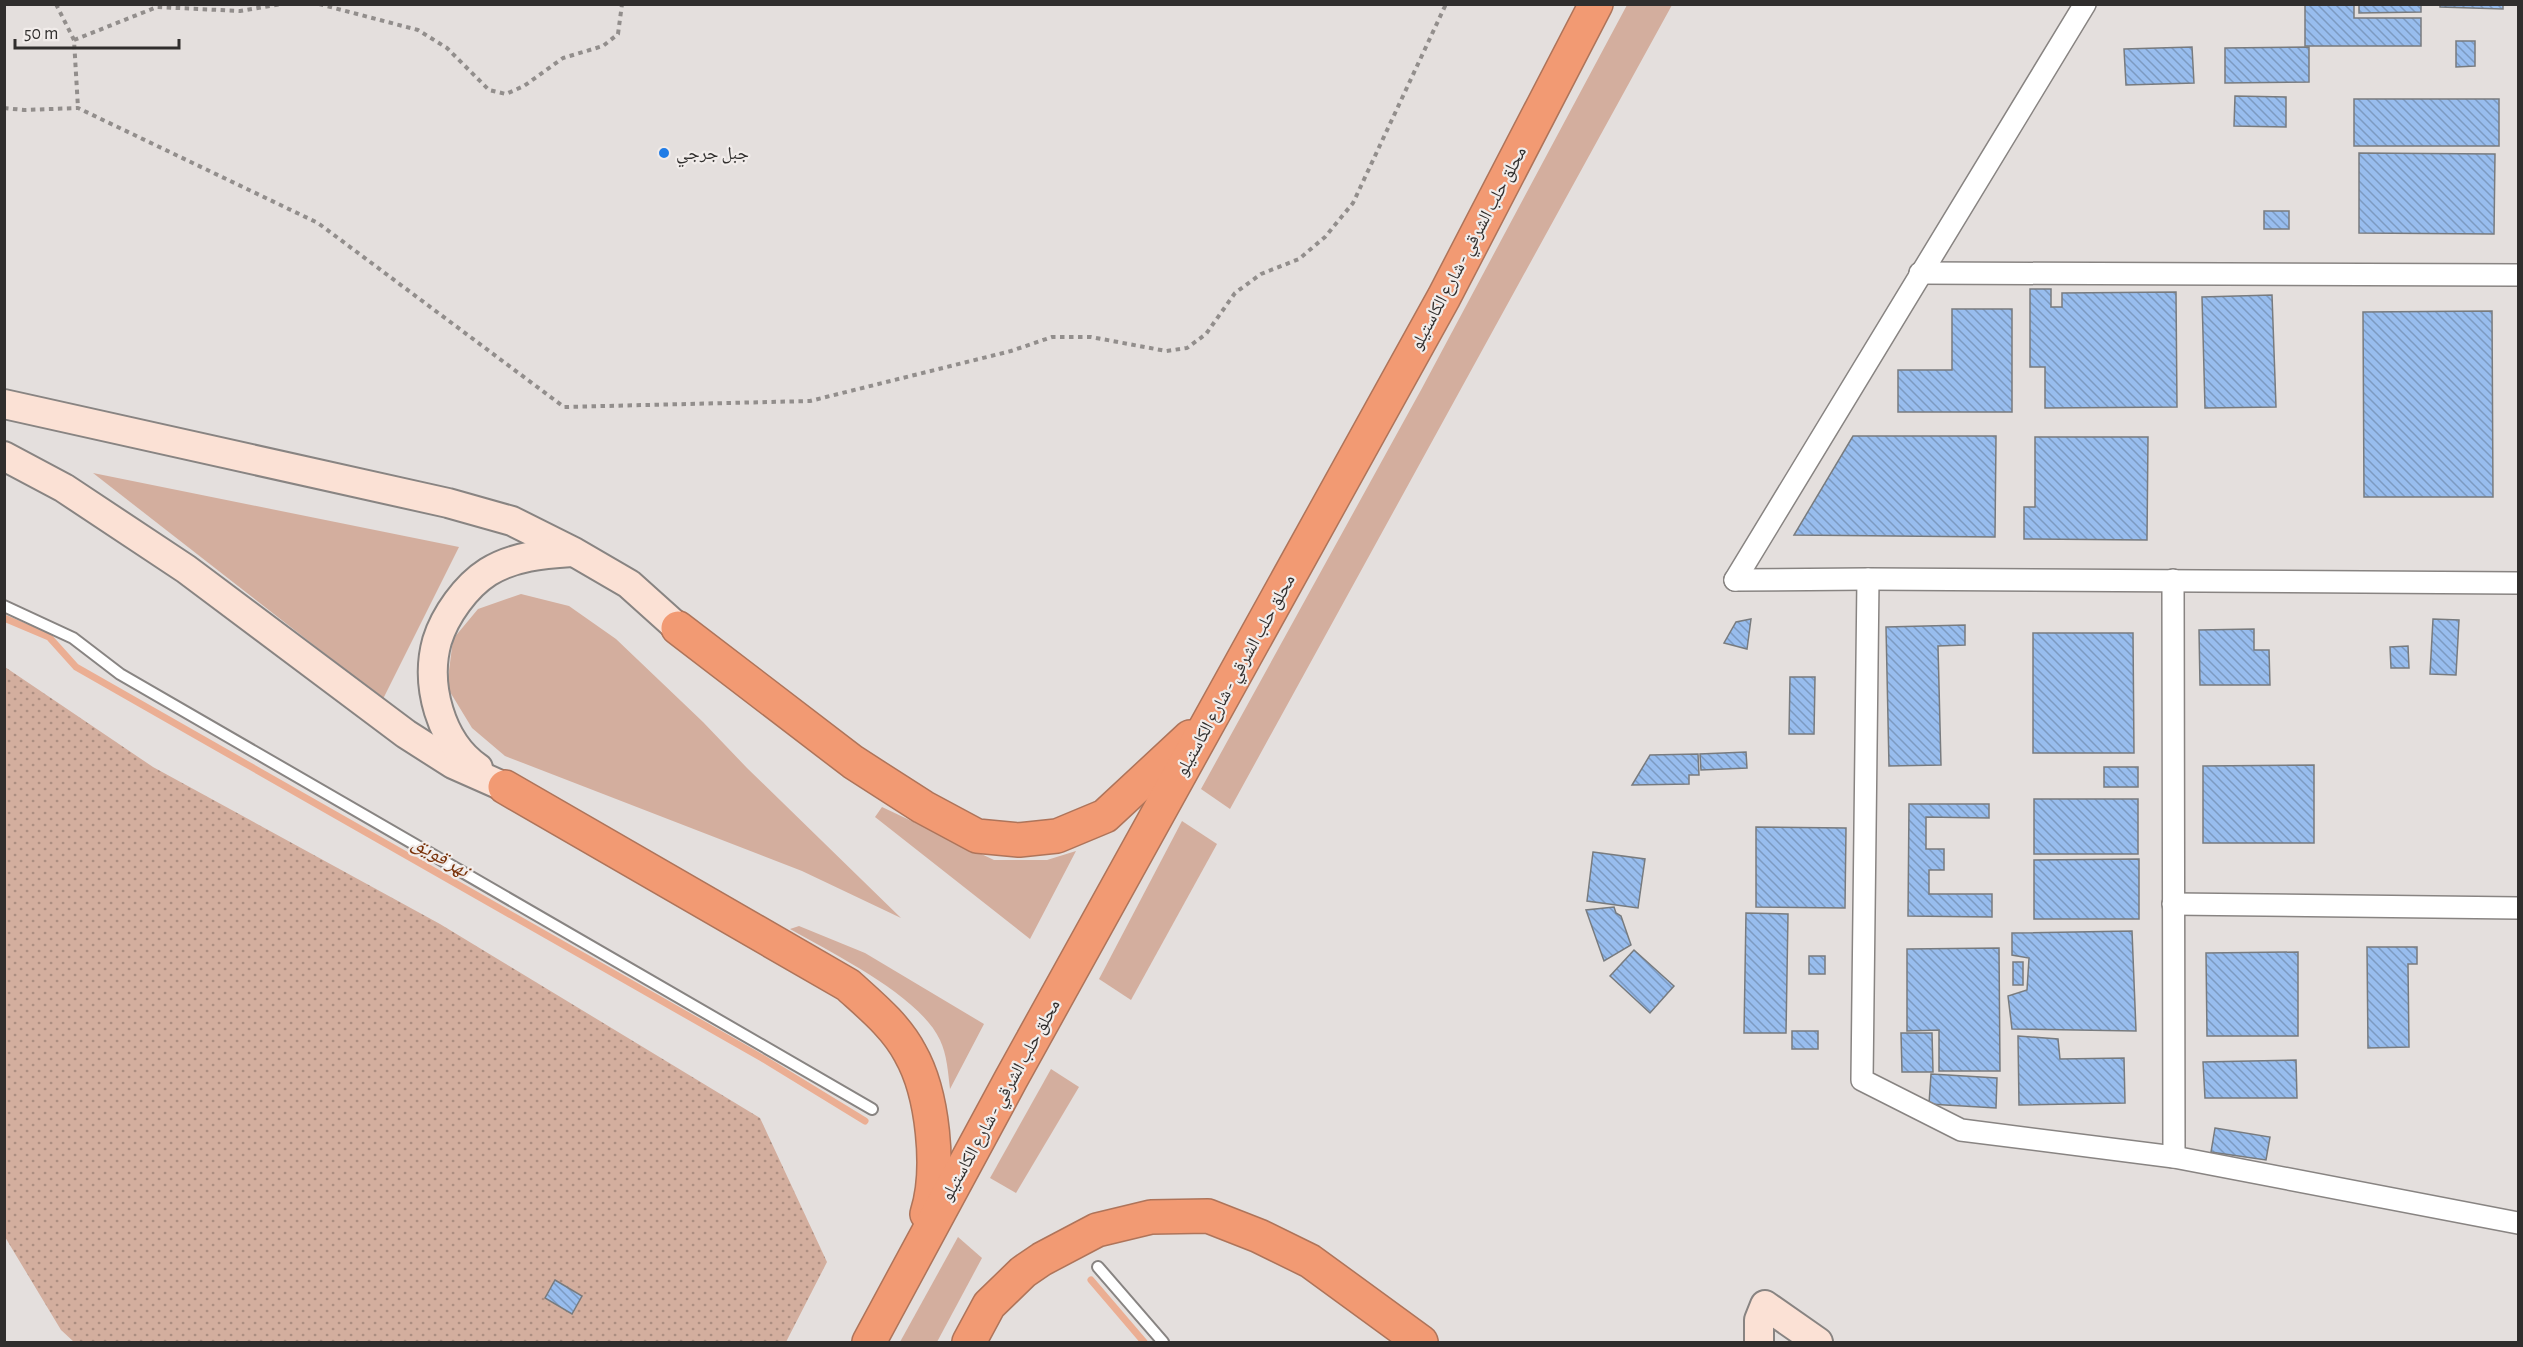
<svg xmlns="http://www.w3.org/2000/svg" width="2523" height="1347" viewBox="0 0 2523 1347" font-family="'Alegreya Sans','Noto Naskh Arabic',sans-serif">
  <defs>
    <pattern id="park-dots" width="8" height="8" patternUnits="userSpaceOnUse" patternTransform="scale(1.5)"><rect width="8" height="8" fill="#d3ae9e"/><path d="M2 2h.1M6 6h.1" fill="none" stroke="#ac8e81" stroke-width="1.8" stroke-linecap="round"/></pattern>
    <pattern id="building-back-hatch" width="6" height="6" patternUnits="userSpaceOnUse" patternTransform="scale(1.5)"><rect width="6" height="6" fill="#98bdee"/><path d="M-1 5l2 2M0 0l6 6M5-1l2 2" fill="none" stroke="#7c9ac1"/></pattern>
  </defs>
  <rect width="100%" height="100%" fill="#e4dfdd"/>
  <g fill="#d3ae9e">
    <path d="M1627,5H1672L1230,809L1201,789L1421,390Z"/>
    <path d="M93,473L459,547L383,699Z"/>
    <path d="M521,594L569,606L616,639L703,722L747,768L901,918L802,871L505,756L472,728L447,687L453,639L478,609Z"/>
    <path d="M882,807L994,860H1047L1076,851L1030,939L875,817Z"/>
    <path d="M1182,821L1217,844L1131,1000L1099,979Z"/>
    <path d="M799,926L865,953L984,1024L950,1089C948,1072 947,1055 940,1040C919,995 833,954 790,929Z"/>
    <path d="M1051,1069L1079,1087L1016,1193L990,1178Z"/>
    <path d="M958,1237L982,1258L937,1342H900Z"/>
  </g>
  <path fill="url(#park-dots)" d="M5,667L153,767L440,924L760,1118L827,1262L786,1342H74L61,1330L5,1237Z"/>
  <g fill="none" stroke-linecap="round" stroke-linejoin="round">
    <g stroke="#ebae93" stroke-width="7">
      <path d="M4,618L49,637L76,667L762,1058L865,1121"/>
      <path d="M1091,1280L1144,1342"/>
    </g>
  </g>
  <g fill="url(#building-back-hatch)" stroke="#787b7e" stroke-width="1.5">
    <path d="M2305,4H2354V18H2421V46H2305Z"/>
    <path d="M2359,4H2421V12L2359,13Z"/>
    <path d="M2440,4H2503V9L2440,7Z"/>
    <path d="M2456,41H2475V66L2456,67Z"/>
    <path d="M2192,47L2194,83L2126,85L2124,49Z"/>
    <path d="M2309,47V82L2225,83V48Z"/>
    <path d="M2235,96L2286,97V127L2234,126Z"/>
    <rect x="2354" y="99" width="145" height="47"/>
    <path d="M2359,153L2495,154L2494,234L2359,233Z"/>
    <rect x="2264" y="211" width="25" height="18"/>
    <path d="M2030,289H2051V307H2062V293L2176,292L2177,407L2045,408V367H2030Z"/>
    <path d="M2272,295L2276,407L2205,408L2202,297Z"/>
    <path d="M1952,309H2012V412H1898V370H1952Z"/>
    <path d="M2492,311L2493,497H2364L2363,312Z"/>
    <path d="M1853,436H1996L1995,537L1794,535Z"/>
    <path d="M2035,437H2148L2147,540L2024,539V507H2035Z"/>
    <path d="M1751,619L1747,649L1724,643L1736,622Z"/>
    <path d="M2433,619L2459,620L2456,675L2430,674Z"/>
    <path d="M1965,625V645L1938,646L1941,765L1889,766L1886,627Z"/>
    <path d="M2254,629V650H2269L2270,685H2200L2199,630Z"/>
    <path d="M2033,633H2133L2134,753H2033Z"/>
    <path d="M2408,646L2409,668H2391L2390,647Z"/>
    <path d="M1790,677H1815L1814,734H1789Z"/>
    <path d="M1746,752L1747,768L1701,770L1700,754Z"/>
    <path d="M1698,754L1699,775H1689V784L1632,785L1650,755Z"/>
    <path d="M2314,765V843H2203V766Z"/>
    <rect x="2104" y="767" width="34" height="20"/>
    <rect x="2034" y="799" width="104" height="55"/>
    <path d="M1909,804H1989V818L1926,817V849H1944V870H1929V894H1992V917L1908,916Z"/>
    <path d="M1756,827L1846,828L1845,908L1756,907Z"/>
    <path d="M1593,852L1645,859L1638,908L1587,901Z"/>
    <path d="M2139,859V919H2034V860Z"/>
    <path d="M1614,907L1616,913L1621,916L1631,945L1604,961L1586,910Z"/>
    <path d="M1746,913L1788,914L1786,1033H1744Z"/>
    <path d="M2132,931L2136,1031L2012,1029L2008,996L2027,990L2029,958L2012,955V933Z"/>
    <path d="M2367,947H2417V964H2408L2409,1047L2368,1048Z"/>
    <path d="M1999,948L2000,1071H1939V1030L1907,1031V949Z"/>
    <path d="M1634,950L1674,986L1650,1013L1610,976Z"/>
    <path d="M2298,952V1036H2207L2206,953Z"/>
    <rect x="1809" y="956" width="16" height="18"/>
    <rect x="2013" y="962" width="10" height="23"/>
    <rect x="1792" y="1031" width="26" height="18"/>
    <path d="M1901,1033H1932L1933,1072H1902Z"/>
    <path d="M2018,1036L2058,1039L2060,1059L2124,1058L2125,1103L2019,1105Z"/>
    <path d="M2296,1060L2297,1098H2205L2203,1062Z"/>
    <path d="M1931,1074L1997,1078L1996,1108L1929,1104Z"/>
    <path d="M2215,1128L2270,1137L2266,1160L2211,1152Z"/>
    <path d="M555,1280L582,1296L572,1314L545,1298Z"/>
  </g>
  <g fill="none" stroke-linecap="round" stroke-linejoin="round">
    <g stroke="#888482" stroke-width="14">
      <g id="lane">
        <path d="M4,606L73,638L120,674L872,1109"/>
        <path d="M1098,1267L1163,1342"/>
      </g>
    </g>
    <g stroke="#888482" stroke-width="24">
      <g id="street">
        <path d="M1920,273L2518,275"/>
        <path d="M1868,579L1862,1080L1961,1130L2174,1157L2518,1223"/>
        <path d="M1735,580L1868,579L2518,583"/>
        <path d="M1735,580L2085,4"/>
        <path d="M2173,580L2174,1157"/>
        <path d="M2173,904L2518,908"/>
      </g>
    </g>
    <g stroke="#888482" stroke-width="32">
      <g id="secondary">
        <path d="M4,404L448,503L512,521L574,552L629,584L678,628"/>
        <path d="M4,456L64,488L186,569L406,734L453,764L505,787"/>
        <path d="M478,768C440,742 425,684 437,641C445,615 466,586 488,572C514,556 543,554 572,552"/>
        <path d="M1759,1342V1320L1765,1305L1818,1342"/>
      </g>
    </g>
    <g stroke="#ae745a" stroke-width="36">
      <g id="highway">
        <path d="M678,628L853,762L923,807L977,836L1019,840L1057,836L1105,816L1190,737"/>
        <path d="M505,787L848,985C870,1005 896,1026 910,1053C933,1093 941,1170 927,1214"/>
        <path d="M869,1342L1011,1079L1444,297L1596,4"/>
        <path d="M969,1342L989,1305L1023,1272L1042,1259L1097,1230L1151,1217L1208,1216L1259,1236L1310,1261L1421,1342"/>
      </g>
    </g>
    <g stroke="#928e8c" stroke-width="4" stroke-dasharray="4.5 4.5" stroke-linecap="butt">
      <path d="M56,4L74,40L78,108"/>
      <path d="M319,4L418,30L447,48L489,90L506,94L524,86L563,58L603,46L618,34L622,4"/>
      <path d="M74,40L157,7L240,11L281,4"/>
      <path d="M4,108L24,110L78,108L318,223L564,407L810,401L1011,351L1052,337H1091L1166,351L1187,348L1206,334L1235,293L1261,274L1299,259L1325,237L1353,203L1446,4"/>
    </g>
    <use href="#lane" stroke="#fff" stroke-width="10"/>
    <use href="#street" stroke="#fff" stroke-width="21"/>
    <use href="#secondary" stroke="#fbe1d5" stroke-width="28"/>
    <use href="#highway" stroke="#f29a73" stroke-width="33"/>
  </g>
  <circle fill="#207ce6" stroke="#f1ecea" stroke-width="2" cx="664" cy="153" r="6"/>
  <g text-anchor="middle" stroke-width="4.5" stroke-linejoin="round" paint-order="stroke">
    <g font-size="18" fill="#302e2d" stroke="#f1ecea" text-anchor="start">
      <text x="676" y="159">جبل جرجي</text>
    </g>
    <g font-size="18" fill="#302e2d" stroke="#f1ecea">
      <text transform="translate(1468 248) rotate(-62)" y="6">محلق حلب الشرقي - شارع الكاستيلو</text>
      <text transform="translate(1235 675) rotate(-61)" y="6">محلق حلب الشرقي - شارع الكاستيلو</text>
      <text transform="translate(1000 1100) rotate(-61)" y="6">محلق حلب الشرقي - شارع الكاستيلو</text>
    </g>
    <g font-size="20" font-style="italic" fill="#793108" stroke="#f1ecea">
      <text transform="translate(441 856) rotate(30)" y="7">نهر قويق</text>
    </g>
  </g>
  <rect width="2523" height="1347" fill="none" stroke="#302e2d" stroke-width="12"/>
  <path d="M15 39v9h164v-9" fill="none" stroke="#302e2d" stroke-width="3"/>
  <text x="24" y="39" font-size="18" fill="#302e2d" stroke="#f1ecea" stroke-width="4.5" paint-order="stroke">50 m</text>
</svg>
